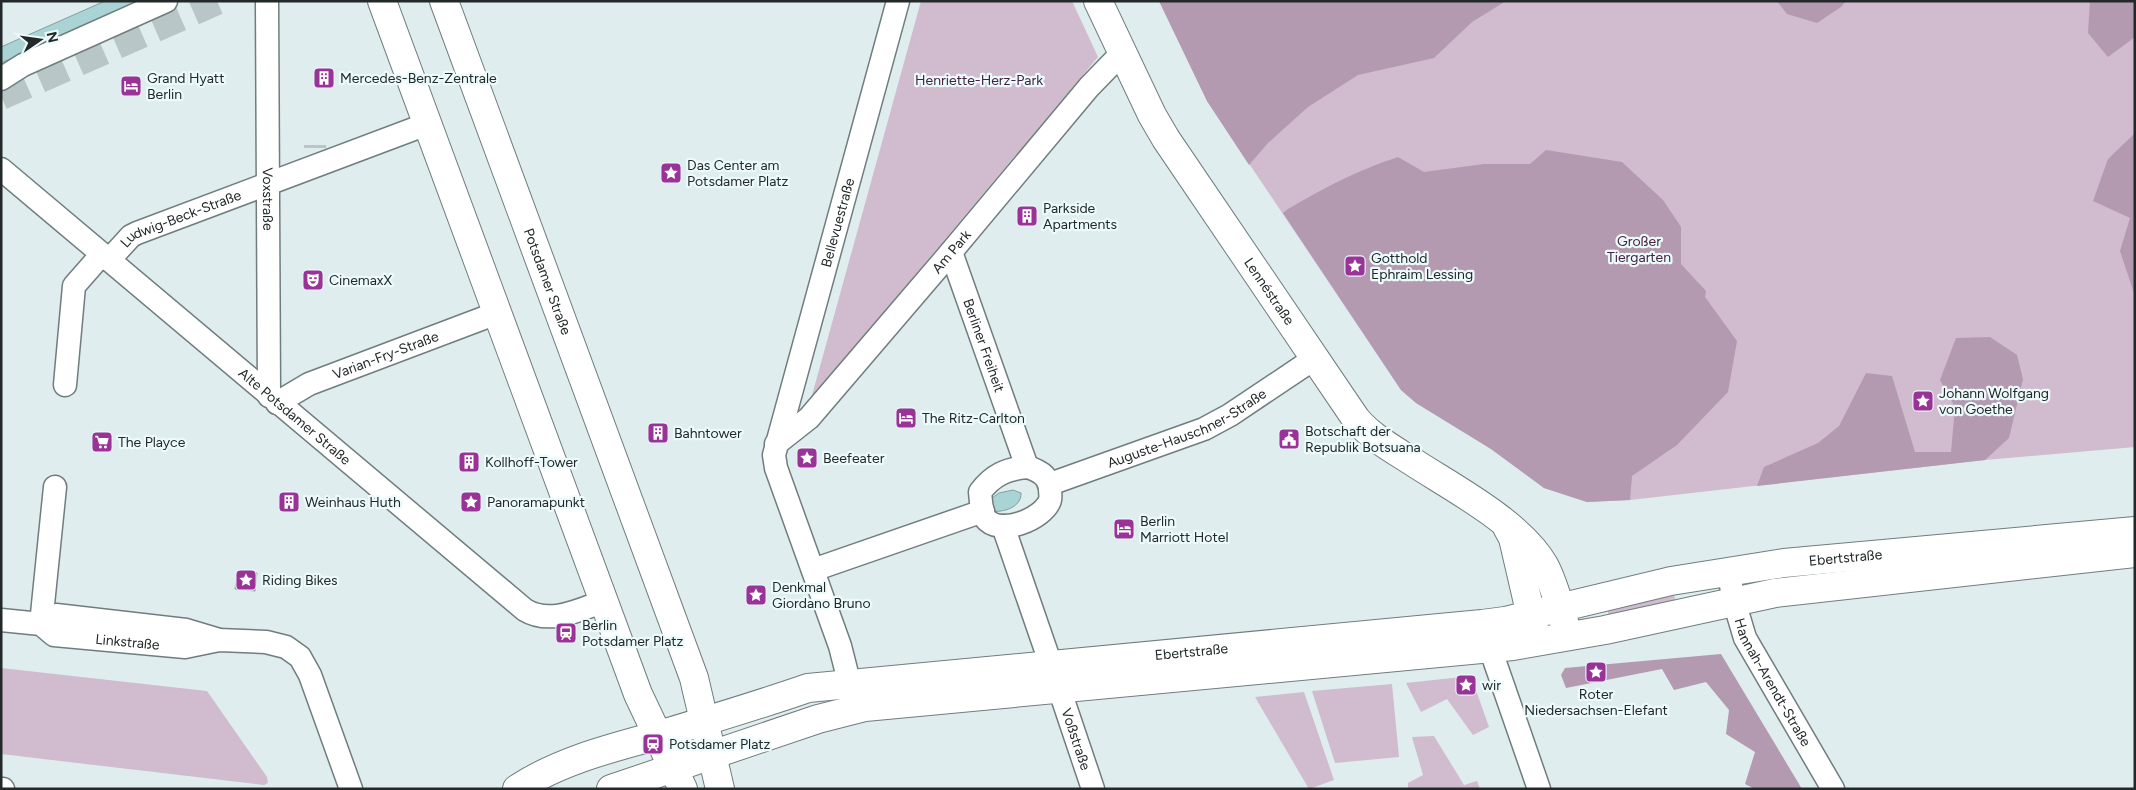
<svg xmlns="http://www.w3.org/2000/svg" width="2136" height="790" viewBox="0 0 2136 790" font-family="Figtree,sans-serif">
  <rect width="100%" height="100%" fill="#dfedee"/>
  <g fill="#d0bcce">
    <path d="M921,1H1072L1098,57L811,399Z"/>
    <path d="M1159,1H2135V447L1985,460L1630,500L1587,502L1544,488L1491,449L1416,403L1401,390L1207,101Z"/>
    <path d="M1674,593L1675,601L1609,617L1607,609Z"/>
    <path d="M1,668L207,691L267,777L268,783L264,785L1,754Z"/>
    <path d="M1471,676L1489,727L1473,735L1447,699L1421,712L1406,683Z"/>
    <path d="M1392,684L1399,757L1335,763L1312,691Z"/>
    <path d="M1304,692L1334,780L1309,789L1255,697Z"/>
    <path d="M1434,736L1464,785L1477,781L1480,789H1408V783L1423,775L1412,737Z"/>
  </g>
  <g fill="#b39ab0">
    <path d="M1159,1H1506L1472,22L1434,58L1358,75L1308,107L1268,143L1249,165L1207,101Z"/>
    <path d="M1777,1H1846L1841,7L1817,23L1787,14Z"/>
    <path d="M2090,1H2135V37L2108,57L2088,33Z"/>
    <path d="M2135,133V296L2120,251L2130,218L2093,201L2108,159Z"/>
    <path d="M1546,150L1622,162L1663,200L1681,227V264L1706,291L1705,297L1737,341L1728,392L1677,445L1632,476L1630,500L1587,502L1544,488L1491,449L1416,403L1401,390L1283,213L1288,209C1326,187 1356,171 1398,157L1424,172L1484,164H1530Z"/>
    <path d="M1990,337L2017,355L2023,379L2009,438L1985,460L1757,486L1764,467L1818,443L1839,426L1866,373L1892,376L1915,452H1951L1955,407L1940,380L1956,338Z"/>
    <path d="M1721,654L1802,789H1755L1745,784L1755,752L1726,734L1729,710L1706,682L1674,690L1662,669L1566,688L1561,675L1565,668Z"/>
  </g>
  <g fill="#aad3d5" stroke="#82a0a1">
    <path d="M105,1H141L1,63V47Z"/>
    <path d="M1013,490L1021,493C1022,507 1003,513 991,511L992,498L999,493Z"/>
    <path d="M238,571L257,573L255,591L235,589Z"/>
  </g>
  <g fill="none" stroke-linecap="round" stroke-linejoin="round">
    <path stroke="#b9c6c7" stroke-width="22" stroke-dasharray="22 11" stroke-linecap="butt" d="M315,145V148"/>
    <path stroke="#b9c6c7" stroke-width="28" stroke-dasharray="28 14" stroke-linecap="butt" d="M1,96L217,1"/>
    <g stroke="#707d7e" stroke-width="25">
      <g id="minor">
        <path id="s1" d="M267,1L269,396"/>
        <path d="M1,79L23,65L166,1"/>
        <path id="s2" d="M1,169L525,610C550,625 579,610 604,601"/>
        <path id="s3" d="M951,252L1027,467"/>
        <path id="s4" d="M109,260L131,236L137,233L427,124"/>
        <path d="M65,385L74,286L102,254"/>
        <path id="s5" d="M277,403L309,384L497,313"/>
        <path id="s6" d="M776,444L809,418L951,252L1089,87L1122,53"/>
        <path d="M1027,467C1038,470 1049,476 1050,489C1050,492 1051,497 1050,500C1044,519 999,537 985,518C981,511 981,500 980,492C993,475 1006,469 1027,467Z"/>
        <path id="s7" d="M1050,484L1204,429L1230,415L1315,358"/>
        <path d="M1003,526L1051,665"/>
        <path d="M813,570L983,511"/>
        <path id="s8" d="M1728,570L1734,601L1745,638L1833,789"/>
        <path id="s9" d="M1,620L41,624L54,635L185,647L219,640L266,642L286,647L300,657L310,675L351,789"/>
        <path d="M41,624L56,615L186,630L216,639"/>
        <path d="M41,624L55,487"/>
        <path d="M1490,648L1539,789"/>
        <path id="s10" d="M1059,688L1093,789"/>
        <path id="s11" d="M854,701L840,646L776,468L774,455L898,1"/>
        <path d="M1,789H3"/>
      </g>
    </g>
    <g stroke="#707d7e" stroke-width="30">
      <g id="major">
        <path d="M382,1L638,694L683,789"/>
        <path id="s12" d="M444,1L694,678L720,789"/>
        <path id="s13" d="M1098,1L1152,115L1166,139L1356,419C1371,437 1393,449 1413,462C1453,488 1520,523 1544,565C1554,583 1559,605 1565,625"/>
        <path d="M1507,527L1513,538L1535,633"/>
        <path id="s14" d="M517,789C559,761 611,748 659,735C709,720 759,705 808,688L1482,624L1505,621L1671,581L1784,563L2135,531"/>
        <path d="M611,789L818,719L865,707L1513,646L1605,630L1775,593L2135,553"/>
      </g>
    </g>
    <use href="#minor" stroke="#fff" stroke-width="22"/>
    <use href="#major" stroke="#fff" stroke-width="28"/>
  </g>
  <defs>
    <g id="building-square" transform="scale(1.125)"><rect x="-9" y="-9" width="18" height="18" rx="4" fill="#9a3397" stroke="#ecfafb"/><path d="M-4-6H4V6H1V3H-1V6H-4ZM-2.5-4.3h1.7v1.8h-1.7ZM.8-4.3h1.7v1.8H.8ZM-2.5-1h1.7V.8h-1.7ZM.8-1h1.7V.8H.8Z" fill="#fff"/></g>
    <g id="hotel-square" transform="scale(1.125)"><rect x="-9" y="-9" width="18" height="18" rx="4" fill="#9a3397" stroke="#ecfafb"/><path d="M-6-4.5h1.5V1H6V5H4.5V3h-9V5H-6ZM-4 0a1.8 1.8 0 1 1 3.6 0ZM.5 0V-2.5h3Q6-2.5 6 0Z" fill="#fff"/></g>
    <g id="sight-square" transform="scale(1.125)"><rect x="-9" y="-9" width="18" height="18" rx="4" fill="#9a3397" stroke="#ecfafb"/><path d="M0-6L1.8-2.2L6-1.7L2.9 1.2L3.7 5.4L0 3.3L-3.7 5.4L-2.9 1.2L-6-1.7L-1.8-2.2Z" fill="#fff"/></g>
    <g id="theatre-square" transform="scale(1.125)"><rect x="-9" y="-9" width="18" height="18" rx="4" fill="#9a3397" stroke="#ecfafb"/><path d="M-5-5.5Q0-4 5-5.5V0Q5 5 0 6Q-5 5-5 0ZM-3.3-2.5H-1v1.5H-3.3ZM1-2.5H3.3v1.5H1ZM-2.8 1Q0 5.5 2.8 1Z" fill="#fff"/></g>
    <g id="civic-square" transform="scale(1.125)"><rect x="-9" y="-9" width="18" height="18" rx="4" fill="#9a3397" stroke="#ecfafb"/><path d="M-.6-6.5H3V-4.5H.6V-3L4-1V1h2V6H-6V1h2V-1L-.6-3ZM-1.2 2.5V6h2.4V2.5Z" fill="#fff"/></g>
    <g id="supermarket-square" transform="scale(1.125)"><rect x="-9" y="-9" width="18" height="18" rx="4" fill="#9a3397" stroke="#ecfafb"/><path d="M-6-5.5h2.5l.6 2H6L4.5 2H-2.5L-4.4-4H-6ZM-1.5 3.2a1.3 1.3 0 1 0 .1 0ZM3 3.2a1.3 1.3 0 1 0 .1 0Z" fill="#fff"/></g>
    <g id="station-square" transform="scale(1.125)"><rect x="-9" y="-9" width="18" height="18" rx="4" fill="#9a3397" stroke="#ecfafb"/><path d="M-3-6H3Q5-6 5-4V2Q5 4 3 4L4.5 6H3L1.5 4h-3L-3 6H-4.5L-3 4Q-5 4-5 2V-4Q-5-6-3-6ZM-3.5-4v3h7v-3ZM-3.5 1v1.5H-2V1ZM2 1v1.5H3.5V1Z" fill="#fff"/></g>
  </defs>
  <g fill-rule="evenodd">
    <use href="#building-square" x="324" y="78"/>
    <use href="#hotel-square" x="131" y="86"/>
    <use href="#sight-square" x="671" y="173"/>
    <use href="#building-square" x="1027" y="216"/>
    <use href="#sight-square" x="1355" y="266"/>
    <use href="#theatre-square" x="313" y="280"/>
    <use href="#sight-square" x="1923" y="401"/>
    <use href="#hotel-square" x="906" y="418"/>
    <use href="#building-square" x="658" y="433"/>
    <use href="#civic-square" x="1289" y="439"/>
    <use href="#supermarket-square" x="102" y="442"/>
    <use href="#sight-square" x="807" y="458"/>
    <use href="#building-square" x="469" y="462"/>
    <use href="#building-square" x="289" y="502"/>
    <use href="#sight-square" x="471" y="502"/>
    <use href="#hotel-square" x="1124" y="529"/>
    <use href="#sight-square" x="246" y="580"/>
    <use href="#sight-square" x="756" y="595"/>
    <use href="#station-square" x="566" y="633"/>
    <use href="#sight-square" x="1596" y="672"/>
    <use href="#sight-square" x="1466" y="685"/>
    <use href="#station-square" x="653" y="744"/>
  </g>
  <g text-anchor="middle" stroke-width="4.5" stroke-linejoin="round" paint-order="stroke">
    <g font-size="14" fill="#232829" stroke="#ecfafb" text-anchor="start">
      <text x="147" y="83">Grand Hyatt<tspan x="147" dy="16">Berlin</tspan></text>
      <text x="340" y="83">Mercedes-Benz-Zentrale</text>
      <text x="687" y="170">Das Center am<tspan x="687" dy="16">Potsdamer Platz</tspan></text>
      <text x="1043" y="213">Parkside<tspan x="1043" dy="16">Apartments</tspan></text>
      <text x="1371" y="263">Gotthold<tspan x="1371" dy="16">Ephraim Lessing</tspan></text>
      <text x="329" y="285">CinemaxX</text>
      <text x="1939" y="398">Johann Wolfgang<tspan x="1939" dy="16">von Goethe</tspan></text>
      <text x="922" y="423">The Ritz-Carlton</text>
      <text x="1305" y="436">Botschaft der<tspan x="1305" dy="16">Republik Botsuana</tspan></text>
      <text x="674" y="438">Bahntower</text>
      <text x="118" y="447">The Playce</text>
      <text x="823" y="463">Beefeater</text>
      <text x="485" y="467">Kollhoff-Tower</text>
      <text x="305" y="507">Weinhaus Huth</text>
      <text x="487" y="507">Panoramapunkt</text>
      <text x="1140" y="526">Berlin<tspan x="1140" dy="16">Marriott Hotel</tspan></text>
      <text x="262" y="585">Riding Bikes</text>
      <text x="772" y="592">Denkmal<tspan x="772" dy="16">Giordano Bruno</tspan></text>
      <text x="582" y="630">Berlin<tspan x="582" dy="16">Potsdamer Platz</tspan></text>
      <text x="1482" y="690">wir</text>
      <text x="1596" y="699" text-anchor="middle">Roter<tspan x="1596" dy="16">Niedersachsen-Elefant</tspan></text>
      <text x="669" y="749">Potsdamer Platz</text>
    </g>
    <g font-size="14" fill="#442142" stroke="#ecfafb">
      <text x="979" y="85">Henriette-Herz-Park</text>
      <text x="1639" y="246">Großer<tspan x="1639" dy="16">Tiergarten</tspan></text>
    </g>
    <g font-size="14" fill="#232829" stroke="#ecfafb">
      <text dy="5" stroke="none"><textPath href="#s1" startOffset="198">Voxstraße</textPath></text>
      <text dy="5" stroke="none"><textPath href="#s4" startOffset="85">Ludwig-Beck-Straße</textPath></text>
      <text dy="5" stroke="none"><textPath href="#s11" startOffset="500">Bellevuestraße</textPath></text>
      <text dy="5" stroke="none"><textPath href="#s6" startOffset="261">Am Park</textPath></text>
      <text dy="5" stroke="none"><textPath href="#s12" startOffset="299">Potsdamer Straße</textPath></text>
      <text dy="5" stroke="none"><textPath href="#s13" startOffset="338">Lennéstraße</textPath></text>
      <text dy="5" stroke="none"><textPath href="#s3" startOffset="99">Berliner Freiheit</textPath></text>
      <text dy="5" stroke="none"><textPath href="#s5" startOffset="119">Varian-Fry-Straße</textPath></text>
      <text dy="5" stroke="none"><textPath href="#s2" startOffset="384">Alte Potsdamer Straße</textPath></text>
      <text dy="5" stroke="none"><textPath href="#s7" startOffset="148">Auguste-Hauschner-Straße</textPath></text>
      <text dy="5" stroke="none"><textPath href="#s14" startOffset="1356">Ebertstraße</textPath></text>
      <text dy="5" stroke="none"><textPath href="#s9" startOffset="131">Linkstraße</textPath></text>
      <text dy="5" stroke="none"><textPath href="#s14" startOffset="694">Ebertstraße</textPath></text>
      <text dy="5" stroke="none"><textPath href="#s8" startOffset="122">Hannah-Arendt-Straße</textPath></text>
      <text dy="5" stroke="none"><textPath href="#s10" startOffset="54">Voßstraße</textPath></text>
    </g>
  </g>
  <rect width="2136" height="790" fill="none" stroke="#232829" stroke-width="5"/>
  <g transform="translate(40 40) rotate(77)" stroke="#ecfafb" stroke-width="4" paint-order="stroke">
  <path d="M0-4L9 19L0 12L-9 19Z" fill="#232829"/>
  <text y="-8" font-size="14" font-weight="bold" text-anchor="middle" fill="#232829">N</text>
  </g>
</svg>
